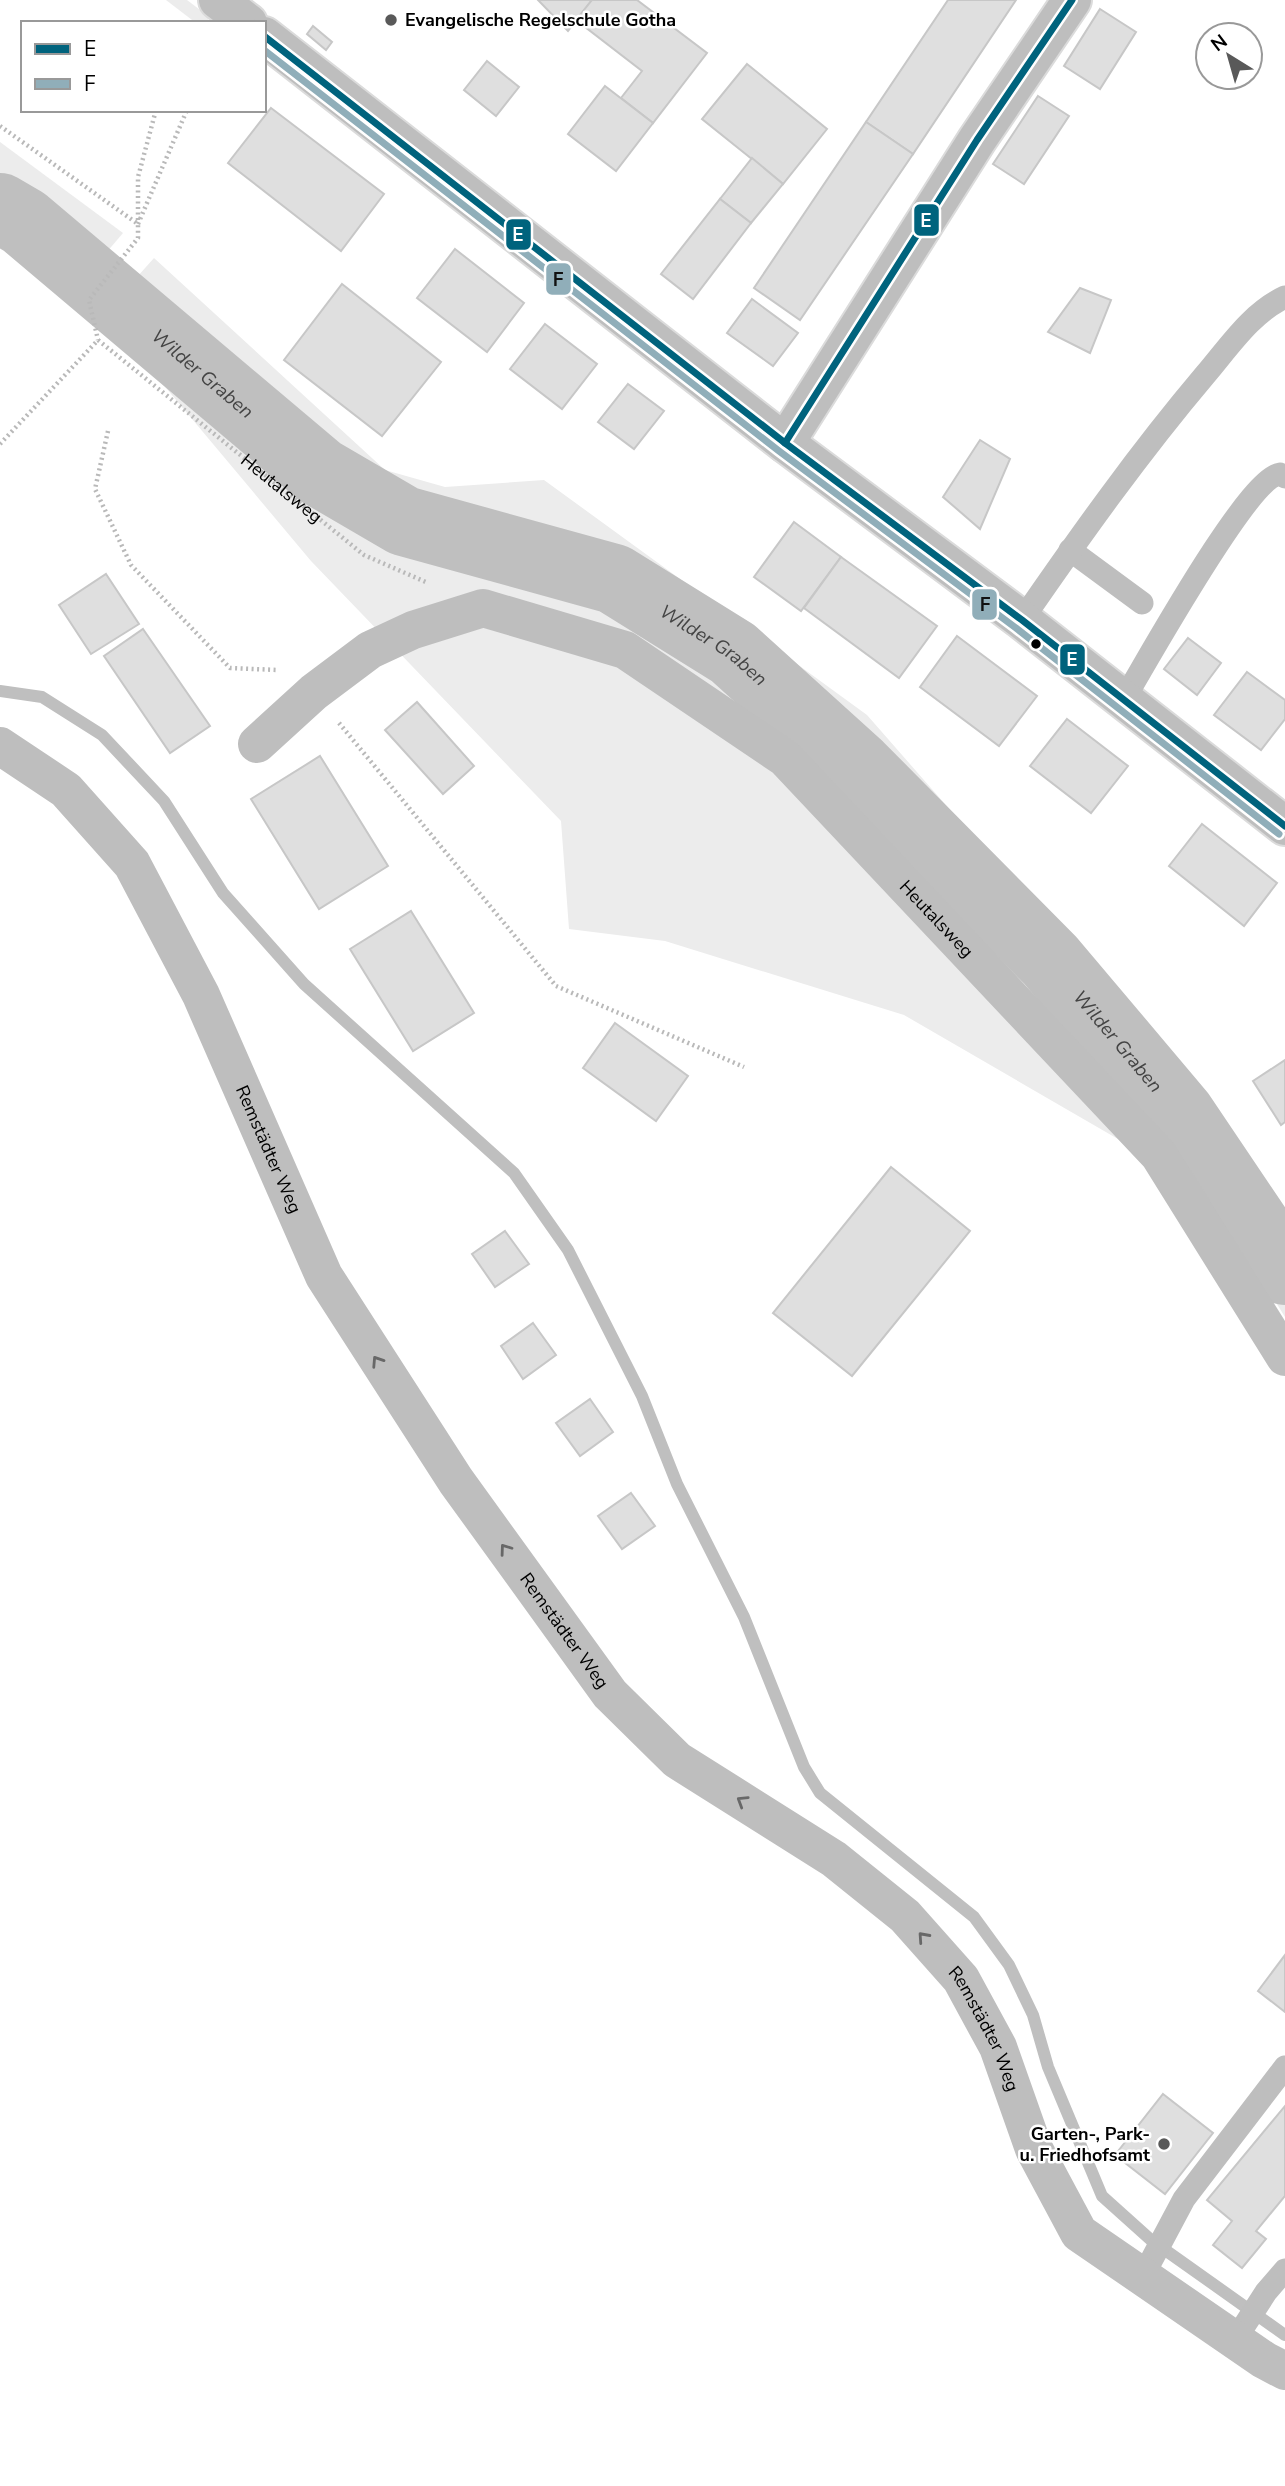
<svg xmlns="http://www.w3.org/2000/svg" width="1285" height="2486" viewBox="0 0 1285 2486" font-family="'Nunito Sans',sans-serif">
  <rect width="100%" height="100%" fill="#fff"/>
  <g fill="#ececec">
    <path d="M166,0H187L208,16L209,23H196Z"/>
    <path d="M0,142L123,233L77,287L0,238Z"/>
    <path d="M154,258L385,470L445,487L544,480L867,715L980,844L1172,1083L1285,1237V1317L1206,1190L904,1015L665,941L569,929L561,821L311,561L104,314Z"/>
  </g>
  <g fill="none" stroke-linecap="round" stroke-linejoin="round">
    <path stroke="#bfbfbf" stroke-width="12" d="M0,691L42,697L102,735L164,801L223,893L304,984L514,1173L568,1250L642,1396L677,1484L744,1617L804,1767L820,1793L974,1917L1009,1965L1033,2015L1048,2067L1102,2196L1151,2240L1285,2335"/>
    <path stroke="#bfbfbf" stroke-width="70" id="s1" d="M0,208L24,222L320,472L404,521L614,579L733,653L859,767L1050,960L1180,1114L1285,1270"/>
  </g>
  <g fill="#dfdfdf" stroke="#c7c7c7" stroke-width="2">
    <path d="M538,0H592L568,31Z"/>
    <path d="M592,0H637L707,53L653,123L621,98L642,71L576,20Z"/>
    <path d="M948,0H1016L913,154L866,122Z"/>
    <path d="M1100,9L1136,32L1100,89L1064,66Z"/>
    <path d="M313,26L332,42L326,50L307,34Z"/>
    <path d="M487,61L519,87L496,116L464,90Z"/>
    <path d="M747,64L827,129L783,184L702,119Z"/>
    <path d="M605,86L653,123L616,171L568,134Z"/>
    <path d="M1038,96L1069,116L1024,184L993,164Z"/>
    <path d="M271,108L384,194L341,251L228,163Z"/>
    <path d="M866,122L913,154L800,320L754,288Z"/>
    <path d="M752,158L783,184L751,223L720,199Z"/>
    <path d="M720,199L751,223L693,299L661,274Z"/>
    <path d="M455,249L524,303L487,352L417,298Z"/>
    <path d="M342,284L441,362L382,436L284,360Z"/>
    <path d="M1080,288L1111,300L1090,353L1048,332Z"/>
    <path d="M752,299L798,333L773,366L727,333Z"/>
    <path d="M545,324L597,364L562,409L510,369Z"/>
    <path d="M628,384L664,411L634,449L598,422Z"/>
    <path d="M980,440L1010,459L980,529L943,497Z"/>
    <path d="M794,522L841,557L801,611L754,577Z"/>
    <path d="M841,557L937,626L899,678L804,608Z"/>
    <path d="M106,574L139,624L91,654L59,605Z"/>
    <path d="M143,629L210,726L170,753L104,656Z"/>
    <path d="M957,636L1037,696L999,746L920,687Z"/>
    <path d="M1188,638L1221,663L1197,695L1164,669Z"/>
    <path d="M1247,672L1285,700V719L1261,750L1214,715Z"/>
    <path d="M417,702L474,766L443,794L385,730Z"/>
    <path d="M1067,719L1128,766L1091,813L1030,766Z"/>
    <path d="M320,756L388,866L319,909L251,799Z"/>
    <path d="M1202,824L1277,883L1244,926L1169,866Z"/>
    <path d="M411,911L474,1013L413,1051L350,949Z"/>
    <path d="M615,1023L688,1076L656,1121L583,1068Z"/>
    <path d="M1285,1060V1122L1281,1125L1253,1081Z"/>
    <path d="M891,1167L970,1231L852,1376L773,1313Z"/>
    <path d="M505,1231L529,1264L495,1287L472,1254Z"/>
    <path d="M533,1323L556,1355L523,1379L501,1346Z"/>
    <path d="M590,1399L613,1432L580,1456L556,1423Z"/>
    <path d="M631,1493L655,1526L622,1549L598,1516Z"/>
    <path d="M1285,1955V2012L1258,1991Z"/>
    <path d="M1163,2094L1213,2133L1165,2194L1115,2155Z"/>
    <path d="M1285,2106V2196L1256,2231L1266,2239L1242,2268L1213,2245L1232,2221L1207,2200Z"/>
  </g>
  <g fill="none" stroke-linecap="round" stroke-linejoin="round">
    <g stroke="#dbdbdb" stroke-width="42">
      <g id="primary">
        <path d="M218,0L248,23"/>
        <path d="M264,36L785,443L1022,620L1285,826"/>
        <path d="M785,443L977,140L1072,0"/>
      </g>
    </g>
    <g stroke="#b9b9b9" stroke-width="4.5" stroke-dasharray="2 3.5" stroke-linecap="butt">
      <path d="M0,126L138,224V238L89,300L98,340"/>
      <path d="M138,220V177L156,110"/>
      <path d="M138,224L187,110"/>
      <path id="s2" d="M98,340L364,555L428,583"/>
      <path d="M108,431L95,489L131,565L230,668L278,670"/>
      <path d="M0,444L98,340"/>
      <path d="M339,723L556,986L744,1067"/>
    </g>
    <g stroke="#bebebe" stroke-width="23">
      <path d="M1070,550L1142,603"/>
      <path d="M1022,620C1080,536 1139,453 1205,375C1229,347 1251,313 1285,297"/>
      <path d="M1124,699C1146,663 1247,479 1280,474L1285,477"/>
      <path d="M1143,2276L1184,2199L1285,2067"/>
      <path d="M1235,2340L1266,2292L1285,2270"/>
    </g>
    <g stroke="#bebebe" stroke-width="38">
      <path id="s3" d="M257,744L314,692L370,650L413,630L483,608L625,650L785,758L1159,1155L1285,1357"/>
      <path id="s4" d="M0,746L66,790L132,864L201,995L324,1276L456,1481L610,1694L677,1760L834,1859L905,1916L961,1979L998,2047L1034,2149L1079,2233L1264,2360L1285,2371"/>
    </g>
    <use href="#primary" stroke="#bebebe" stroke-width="38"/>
    <g stroke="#fff" stroke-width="12">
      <g id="bus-1">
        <path d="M264,36L785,443L1022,620L1285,826"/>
        <path d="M785,443L977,140L1072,0"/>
      </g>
    </g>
    <g stroke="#fff" stroke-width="12">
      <path id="bus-2" d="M264,50L779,451L1016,628L1279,834"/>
    </g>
    <use href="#bus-1" stroke="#00637d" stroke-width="7"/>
    <use href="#bus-2" stroke="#90aeb9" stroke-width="7"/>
  </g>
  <defs><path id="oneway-chevron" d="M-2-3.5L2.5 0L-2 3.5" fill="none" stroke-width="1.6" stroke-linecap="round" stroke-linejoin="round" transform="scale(1.75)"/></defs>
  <g stroke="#686868">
    <use href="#oneway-chevron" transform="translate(377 1361) rotate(-123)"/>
    <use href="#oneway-chevron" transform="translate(505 1549) rotate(-126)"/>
    <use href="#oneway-chevron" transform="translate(742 1801) rotate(-148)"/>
    <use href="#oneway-chevron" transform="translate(923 1937) rotate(-132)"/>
  </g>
  <g fill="#595959" stroke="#fff" stroke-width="2.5">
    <circle cx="391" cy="20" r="7"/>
    <circle cx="1164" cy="2144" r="7"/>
  </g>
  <circle fill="#000" stroke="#fff" stroke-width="2.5" cx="1036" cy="644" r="6"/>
  <g text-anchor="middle" stroke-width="5" stroke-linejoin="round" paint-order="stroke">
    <g font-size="18" font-weight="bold" fill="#000" stroke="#fff" text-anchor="start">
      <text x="405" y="26">Evangelische Regelschule Gotha</text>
      <text x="1150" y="2140" text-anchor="end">Garten-, Park-<tspan x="1150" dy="21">u. Friedhofsamt</tspan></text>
    </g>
    <g font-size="18" fill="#000" stroke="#fff">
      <text dy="6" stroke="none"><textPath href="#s2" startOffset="236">Heutalsweg</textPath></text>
      <text dy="6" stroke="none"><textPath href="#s3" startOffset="830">Heutalsweg</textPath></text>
      <text dy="6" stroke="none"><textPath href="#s4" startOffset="495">Remstädter Weg</textPath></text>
      <text dy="6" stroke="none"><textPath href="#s4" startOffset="1062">Remstädter Weg</textPath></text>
      <text dy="6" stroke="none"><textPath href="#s4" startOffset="1650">Remstädter Weg</textPath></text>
    </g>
    <g font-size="19" font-style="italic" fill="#444" stroke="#fff">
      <text dy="7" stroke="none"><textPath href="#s1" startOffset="262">Wilder Graben</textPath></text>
      <text dy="7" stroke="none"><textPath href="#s1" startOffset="850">Wilder Graben</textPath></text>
      <text dy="7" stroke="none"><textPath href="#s1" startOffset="1418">Wilder Graben</textPath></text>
    </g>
  </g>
  <g stroke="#fff" stroke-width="2.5">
    <rect x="913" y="203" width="27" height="34" rx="7" fill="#00637d"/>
    <rect x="505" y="218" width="27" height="33" rx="7" fill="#00637d"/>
    <rect x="545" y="262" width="27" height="34" rx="7" fill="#90aeb9"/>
    <rect x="971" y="588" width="27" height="33" rx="7" fill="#90aeb9"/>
    <rect x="1059" y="643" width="27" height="33" rx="7" fill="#00637d"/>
  </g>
  <g font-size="19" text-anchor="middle" font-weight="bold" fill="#fff">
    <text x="926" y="227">E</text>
    <text x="518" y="241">E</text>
    <text x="1072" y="666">E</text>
  </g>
  <g font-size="19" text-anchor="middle" font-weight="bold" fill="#111">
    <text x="558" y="286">F</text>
    <text x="985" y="611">F</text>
  </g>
  <rect x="21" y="21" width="245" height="91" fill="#ffffff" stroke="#999999" stroke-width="2"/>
  <rect x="35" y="44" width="35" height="10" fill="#00637d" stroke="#999999" stroke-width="2"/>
  <text x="84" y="56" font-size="21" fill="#000000">E</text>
  <rect x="35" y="79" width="35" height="10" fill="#90aeb9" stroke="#999999" stroke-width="2"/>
  <text x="84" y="91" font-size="21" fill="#000000">F</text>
  <g transform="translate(1229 56) rotate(323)"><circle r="33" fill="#ffffff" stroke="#999999" stroke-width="2"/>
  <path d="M0-5L12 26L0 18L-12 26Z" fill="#595959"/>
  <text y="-10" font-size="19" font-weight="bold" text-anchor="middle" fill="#000000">N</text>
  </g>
</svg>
